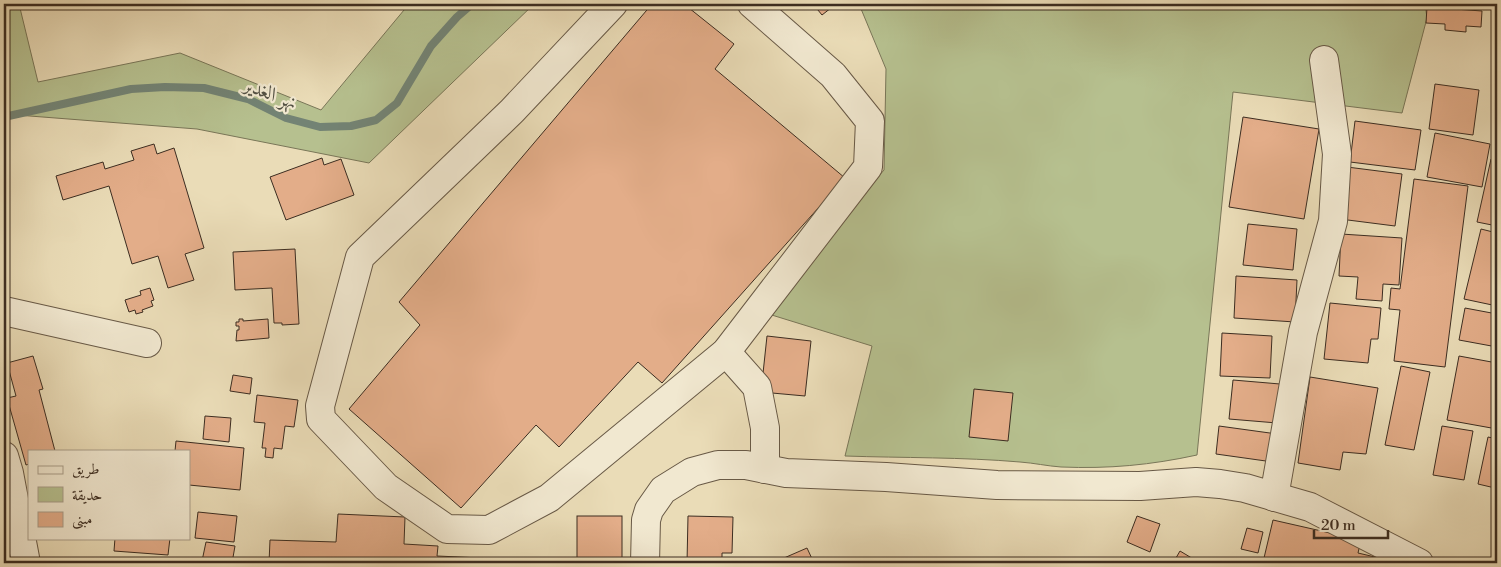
<svg xmlns="http://www.w3.org/2000/svg" width="1501" height="567" viewBox="0 0 1501 567" font-family="'Libre Bodoni',Amiri,serif">
  <rect width="100%" height="100%" fill="#eadcb7"/>
  <filter id="stains"><feTurbulence type="fractalNoise" baseFrequency=".004" numOctaves="4"/><feColorMatrix values="0 0 0 0 .2 0 0 0 0 .09 0 0 0 0 .02 0 0 0 .5 -.17"/></filter>
  <radialGradient id="worn" r=".72"><stop offset=".6" stop-color="#630" stop-opacity="0"/><stop offset="1" stop-color="#630" stop-opacity=".3"/></radialGradient>
  <g fill="#b6c08f" stroke="#797658">
    <path d="M4,4H19L38,82L180,53L321,110L409,4H534L369,163L197,129L4,114Z"/>
    <path d="M859,4H1425L1427,18L1402,113L1233,92L1197,455C1151,465 1109,469 1061,467C1047,466 1034,463 1020,462C962,457 903,458 845,456L872,346L762,312L884,170L886,69Z"/>
  </g>
  <g fill="none" stroke-linecap="round" stroke-linejoin="round">
    <path stroke="#738374" stroke-width="8" d="M4,117L131,89L165,87L204,88L248,99L286,118L320,127L351,126L376,120L397,103L431,46L457,17L472,4"/>
  </g>
  <g fill="#e3ad89" stroke="#3c2d21">
    <path d="M652,4H684L734,44L715,69L845,178L662,383L638,362L559,447L536,425L461,508L349,409L420,325L399,302Z"/>
    <path d="M813,4H836L822,15Z"/>
    <path d="M1427,7L1482,11L1481,27L1466,26V32L1445,30V24L1426,23Z"/>
    <path d="M1435,84L1479,90L1473,135L1429,129Z"/>
    <path d="M1243,117L1319,129L1304,219L1229,207Z"/>
    <path d="M1355,121L1421,130L1415,170L1350,162Z"/>
    <path d="M1435,133L1490,144L1482,187L1427,177Z"/>
    <path d="M154,144L157,154L174,148L204,248L185,254L194,280L168,288L158,256L132,264L109,186L63,200L56,176L103,162L105,169L134,160L131,151Z"/>
    <path d="M322,158L324,165L341,159L354,195L286,220L270,177Z"/>
    <path d="M1491,159L1497,160V226L1477,222Z"/>
    <path d="M1347,167L1402,174L1395,226L1340,219Z"/>
    <path d="M1414,179L1468,186L1445,367L1394,361L1400,310L1389,309L1391,288L1400,289Z"/>
    <path d="M1248,224L1297,229L1293,270L1243,265Z"/>
    <path d="M1481,229L1497,233V306L1464,299Z"/>
    <path d="M1341,234L1402,238L1399,285L1383,284L1382,301L1356,299L1358,277L1339,276Z"/>
    <path d="M295,249L299,324L282,325V323H274L272,288L235,290L233,252Z"/>
    <path d="M1236,276L1297,280L1295,322L1234,318Z"/>
    <path d="M150,288L154,300L151,301L153,306L142,310L143,312L136,314L135,310L129,312L125,300L141,295L140,291Z"/>
    <path d="M1330,303L1381,308L1378,339H1371L1368,363L1324,359Z"/>
    <path d="M1465,308L1497,314V347L1459,340Z"/>
    <path d="M239,319H243V321L268,319L269,338L236,341L237,330H239V326H236V322H239Z"/>
    <path d="M1222,333L1272,336L1270,378L1220,376Z"/>
    <path d="M767,336L811,341L805,396L761,392Z"/>
    <path d="M33,356L43,389L39,390L55,451H29V464L26,465L7,398L16,396L7,363Z"/>
    <path d="M1459,356L1497,363V429L1447,420Z"/>
    <path d="M1401,366L1430,372L1414,450L1385,445Z"/>
    <path d="M233,375L252,378L250,394L230,391Z"/>
    <path d="M1310,377L1378,388L1366,454L1343,452L1340,470L1298,463Z"/>
    <path d="M1233,380L1280,384L1277,423L1229,419Z"/>
    <path d="M974,389L1013,393L1008,441L969,437Z"/>
    <path d="M257,395L298,400L294,427L285,426L282,449L274,448L273,458L265,457L266,448H262L265,423L254,422Z"/>
    <path d="M205,416L231,418L229,442L203,439Z"/>
    <path d="M1219,426L1277,434L1273,462L1216,454Z"/>
    <path d="M1442,426L1473,431L1464,480L1433,475Z"/>
    <path d="M1488,437L1497,439V476L1495,488L1478,484Z"/>
    <path d="M176,441L244,448L240,490L189,485V451H175Z"/>
    <path d="M198,512L237,516L234,542L195,538Z"/>
    <path d="M338,514L405,517L404,544L438,546L437,556L571,562V563H269L270,540L336,542Z"/>
    <rect x="577" y="516" width="45" height="47"/>
    <path d="M688,516L733,517L732,553H722V563H687Z"/>
    <path d="M1137,516L1160,524L1150,552L1127,542Z"/>
    <path d="M1273,520L1361,540L1358,553L1375,557L1373,563H1286L1264,558Z"/>
    <path d="M1247,528L1263,532L1258,553L1241,549Z"/>
    <path d="M115,538H170L168,555L114,551Z"/>
    <path d="M206,542L235,546L232,563H216L202,561Z"/>
    <path d="M807,548L814,563H787L784,558Z"/>
    <path d="M1180,551L1200,563H1173Z"/>
  </g>
  <g fill="none" stroke-linecap="round" stroke-linejoin="round">
    <g stroke="#685946" stroke-width="30">
      <g id="minor">
        <path d="M613,4L512,111L360,257L320,406L321,419L386,487L447,529L489,530L549,498L726,352L868,167L870,121L833,75L752,4"/>
        <path d="M4,311L147,343"/>
        <path d="M726,352L757,387L765,428V469"/>
        <path d="M4,456L9,473L26,563"/>
        <path d="M1274,497L1303,332L1333,221L1337,154L1324,60"/>
        <path d="M645,563L646,520L649,510L663,490L692,472L718,465H746L786,473L886,477L997,485L1140,486L1196,482L1220,484L1245,488L1310,507L1419,563"/>
      </g>
    </g>
    <use href="#minor" stroke="#f1e8d0" stroke-width="28"/>
  </g>
  <g text-anchor="middle" stroke-width="4.5" stroke-linejoin="round" paint-order="stroke">
    <g font-size="20" font-style="italic" fill="#535144" stroke="#f1e8d0">
      <text transform="translate(271 93) rotate(21)" y="7">نهر الغدير</text>
    </g>
  </g>
  <rect width="1501" height="567" fill="none" stroke="#eadcb7" stroke-width="20"/>
  <rect x="5" y="5" width="1491" height="557" fill="none" stroke="#3c2d21" stroke-width="2.5"/>
  <rect x="10" y="10" width="1481" height="547" fill="none" stroke="#3c2d21"/>
  <rect x="28" y="450" width="162" height="90" fill="#f1e8d0" stroke="#a99d8a"/>
  <rect x="38" y="466" width="25" height="8" fill="#f1e8d0" stroke="#a99d8a"/>
  <text x="72" y="474" font-size="15" fill="#3c2d21">طريق</text>
  <rect x="38" y="487" width="25" height="15" fill="#b6c08f" stroke="#a99d8a"/>
  <text x="72" y="500" font-size="15" fill="#3c2d21">حديقة</text>
  <rect x="38" y="512" width="25" height="15" fill="#e3ad89" stroke="#a99d8a"/>
  <text x="72" y="524" font-size="15" fill="#3c2d21">مبنى</text>
  <path d="M1314 530v8h74v-8" fill="none" stroke="#3c2d21" stroke-width="2.5"/>
  <text x="1321" y="530" font-size="15" fill="#3c2d21" stroke="#f1e8d0" stroke-width="4" paint-order="stroke">20 m</text>
  <rect width="100%" height="100%" filter="url(#stains)"/>
  <rect width="100%" height="100%" fill="url(#worn)"/>
</svg>
